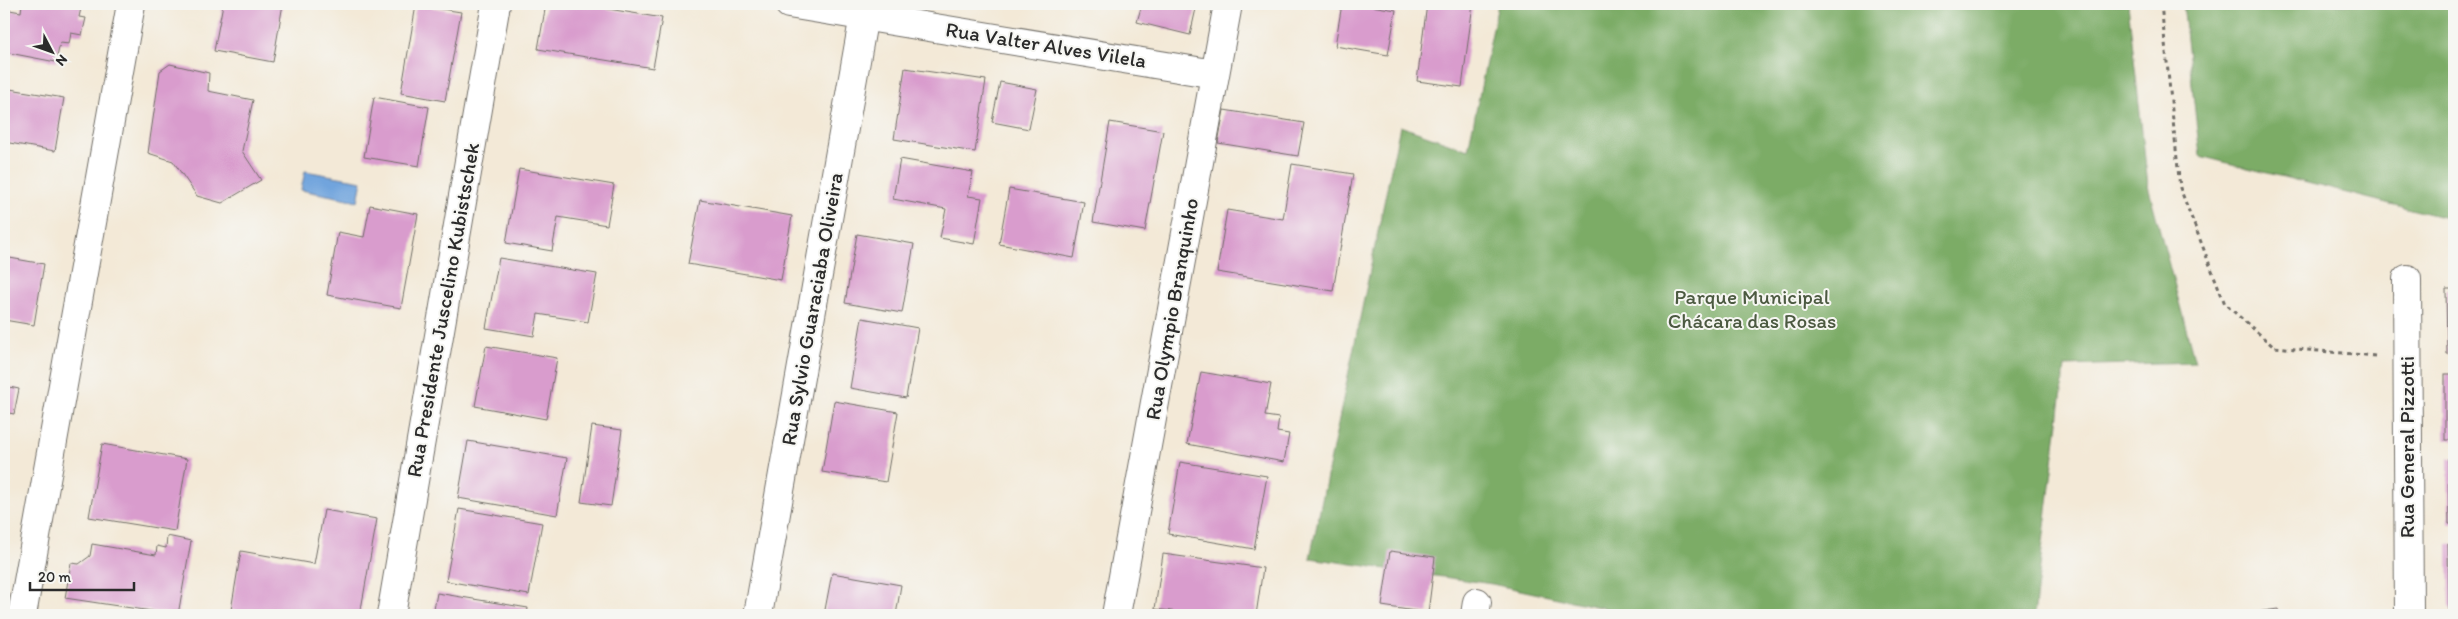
<svg xmlns="http://www.w3.org/2000/svg" width="2458" height="619" viewBox="0 0 2458 619" font-family="Itim,sans-serif">
  <rect width="100%" height="100%" fill="#f6f6f2"/>
  <filter id="ink" filterUnits="userSpaceOnUse"><feTurbulence type="fractalNoise" baseFrequency=".02" numOctaves="2"/><feDisplacementMap in="SourceGraphic" scale="10" xChannelSelector="R" yChannelSelector="G"/><feConvolveMatrix kernelMatrix="1 2 1 2 8 2 1 2 1" color-interpolation-filters="sRGB"/></filter>
  <filter id="wash" filterUnits="userSpaceOnUse"><feTurbulence type="fractalNoise" baseFrequency=".0096" numOctaves="4" result="noise"/><feDisplacementMap in="SourceGraphic" scale="20" xChannelSelector="R" yChannelSelector="G"/><feGaussianBlur stdDeviation="1.12" result="paint"/><feColorMatrix in="noise" values="0 0 0 0 0 0 0 0 0 0 0 0 0 0 0 0 0 1.4 0 .05"/><feComposite in="paint" operator="in"/></filter>
  <g filter="url(#wash)">
    <rect width="100%" height="100%" fill="#f3e9d7"/>
    <g fill="#7bac66" stroke="#536c48">
      <path d="M1498,4H2128L2148,186L2195,362L2065,366L2034,615H1637L1492,584L1310,558L1400,126L1468,150Z"/>
      <path d="M2183,4H2454V220L2200,156Z"/>
    </g>
    <path fill="#71a4dd" stroke="#4e6884" d="M305,171L362,181L358,201L301,190Z"/>
    <g id="blocks">
      <g fill="#d99ccd">
        <path d="M22,4H82L79,17L86,18L82,35L71,33L69,44L60,43L56,62L4,52V9L21,12Z"/>
        <path d="M223,4H283L273,62L214,51Z"/>
        <path d="M546,4H579L662,18L653,68L538,49Z"/>
        <path d="M1142,4H1197L1190,35L1137,22Z"/>
        <path d="M1342,4H1359L1396,10L1388,55L1335,46Z"/>
        <path d="M1427,4H1473L1462,87L1417,81Z"/>
        <path d="M416,5L461,12L445,101L401,93Z"/>
        <path d="M170,64L209,73L208,91L253,100L242,151L261,180L222,203L197,196L173,161L148,153L160,71Z"/>
        <path d="M905,68L986,80L975,152L894,139Z"/>
        <path d="M1000,82L1037,89L1029,129L992,122Z"/>
        <path d="M4,88L64,98L55,151L4,142Z"/>
        <path d="M374,97L429,107L419,166L364,157Z"/>
        <path d="M1224,110L1304,123L1298,156L1218,143Z"/>
        <path d="M1110,122L1163,131L1145,231L1093,222Z"/>
        <path d="M900,159L973,172L968,196L982,198L974,244L940,238L946,209L893,199Z"/>
        <path d="M1292,164L1353,174L1333,291L1217,272L1227,210L1283,219Z"/>
        <path d="M519,169L614,185L607,225L558,217L552,251L506,243Z"/>
        <path d="M1009,189L1084,202L1074,258L999,244Z"/>
        <path d="M700,200L792,216L781,280L688,264Z"/>
        <path d="M370,205L418,214L401,308L327,295L338,232L364,237Z"/>
        <path d="M857,234L914,244L902,313L845,303Z"/>
        <path d="M4,257L44,264L34,325L4,320Z"/>
        <path d="M499,258L597,274L588,322L538,314L534,336L486,328Z"/>
        <path d="M2446,289H2454V354H2447Z"/>
        <path d="M862,318L918,328L906,398L850,388Z"/>
        <path d="M486,346L557,358L546,419L475,406Z"/>
        <path d="M1201,372L1271,384L1265,416L1279,418L1277,432L1289,434L1284,462L1187,444Z"/>
        <rect x="2445" y="374" width="9" height="66"/>
        <path d="M4,386L19,389L14,414L4,412Z"/>
        <path d="M834,401L898,412L886,482L822,472Z"/>
        <path d="M592,426L622,430L611,506L581,502Z"/>
        <path d="M468,441L567,458L557,515L458,498Z"/>
        <path d="M102,444L187,459L175,531L89,517Z"/>
        <path d="M2448,458H2454V524H2449Z"/>
        <path d="M1180,462L1267,476L1254,549L1168,534Z"/>
        <path d="M459,509L542,523L529,595L446,581Z"/>
        <path d="M324,510L377,519L360,615H259L231,610L241,551L314,564Z"/>
        <path d="M167,536L191,541L178,615L65,598L71,563L79,564L90,556L92,544L156,555L157,546L166,548Z"/>
        <path d="M2448,544H2454V609L2449,610Z"/>
        <path d="M1390,551L1435,557L1428,613L1382,606Z"/>
        <path d="M1163,554L1263,568L1256,615H1202L1155,609Z"/>
        <path d="M832,573L901,585L896,615H824Z"/>
        <path d="M437,593L528,608L527,615H433Z"/>
        <path d="M2278,609L2279,615H2242V614Z"/>
      </g>
    </g>
  </g>
  <g filter="url(#ink)">
    <use href="#blocks" fill-opacity="0" stroke="#716e67" stroke-width="1"/>
    <g fill="none" stroke-linecap="round" stroke-linejoin="round">
      <g stroke="#716e67" stroke-width="30">
        <g id="minor">
          <path d="M789,4L1215,74"/>
          <path d="M2407,279L2409,615"/>
          <path d="M22,615L131,4"/>
          <path d="M391,615L496,4"/>
          <path d="M758,615L866,4"/>
          <path d="M1116,615L1228,4"/>
          <path d="M1475,615L1477,602"/>
        </g>
      </g>
      <path stroke="#716e67" stroke-width="3" stroke-dasharray="4 4" stroke-linecap="butt" d="M2161,4L2180,188L2225,304L2274,347L2376,356"/>
      <use href="#minor" stroke="#fff" stroke-width="28"/>
    </g>
  </g>
  <g text-anchor="middle" stroke-width="4" stroke-linejoin="round" paint-order="stroke">
    <g font-size="21" fill="#2b2b2b" stroke="#f6f6f2">
      <text transform="translate(1046 45) rotate(9)" y="7">Rua Valter Alves Vilela</text>
      <text transform="translate(812 309) rotate(-80)" y="7">Rua Sylvio Guaraciaba Oliveira</text>
      <text transform="translate(1172 309) rotate(-80)" y="7">Rua Olympio Branquinho</text>
      <text transform="translate(443 310) rotate(-80)" y="7">Rua Presidente Juscelino Kubistschek</text>
      <text transform="translate(2407 447) rotate(-90)" y="7">Rua General Pizzotti</text>
    </g>
    <g font-size="21" fill="#4c5a41" stroke="#f6f6f2">
      <text x="1752" y="304">Parque Municipal<tspan x="1752" dy="24">Chácara das Rosas</tspan></text>
    </g>
  </g>
  <rect width="2458" height="619" fill="none" stroke="#f6f6f2" stroke-width="20"/>
  <g transform="translate(52 52) rotate(131)" stroke="#f6f6f2" stroke-width="4" paint-order="stroke">
  <path d="M0-4L9 19L0 12L-9 19Z" fill="#2b2b2b"/>
  <text y="-8" font-size="14" font-weight="bold" text-anchor="middle" fill="#2b2b2b">N</text>
  </g>
  <path d="M30 582v8h104v-8" fill="none" stroke="#2b2b2b" stroke-width="2.5"/>
  <text x="38" y="582" font-size="15" fill="#2b2b2b" stroke="#f6f6f2" stroke-width="4" paint-order="stroke">20 m</text>
</svg>
